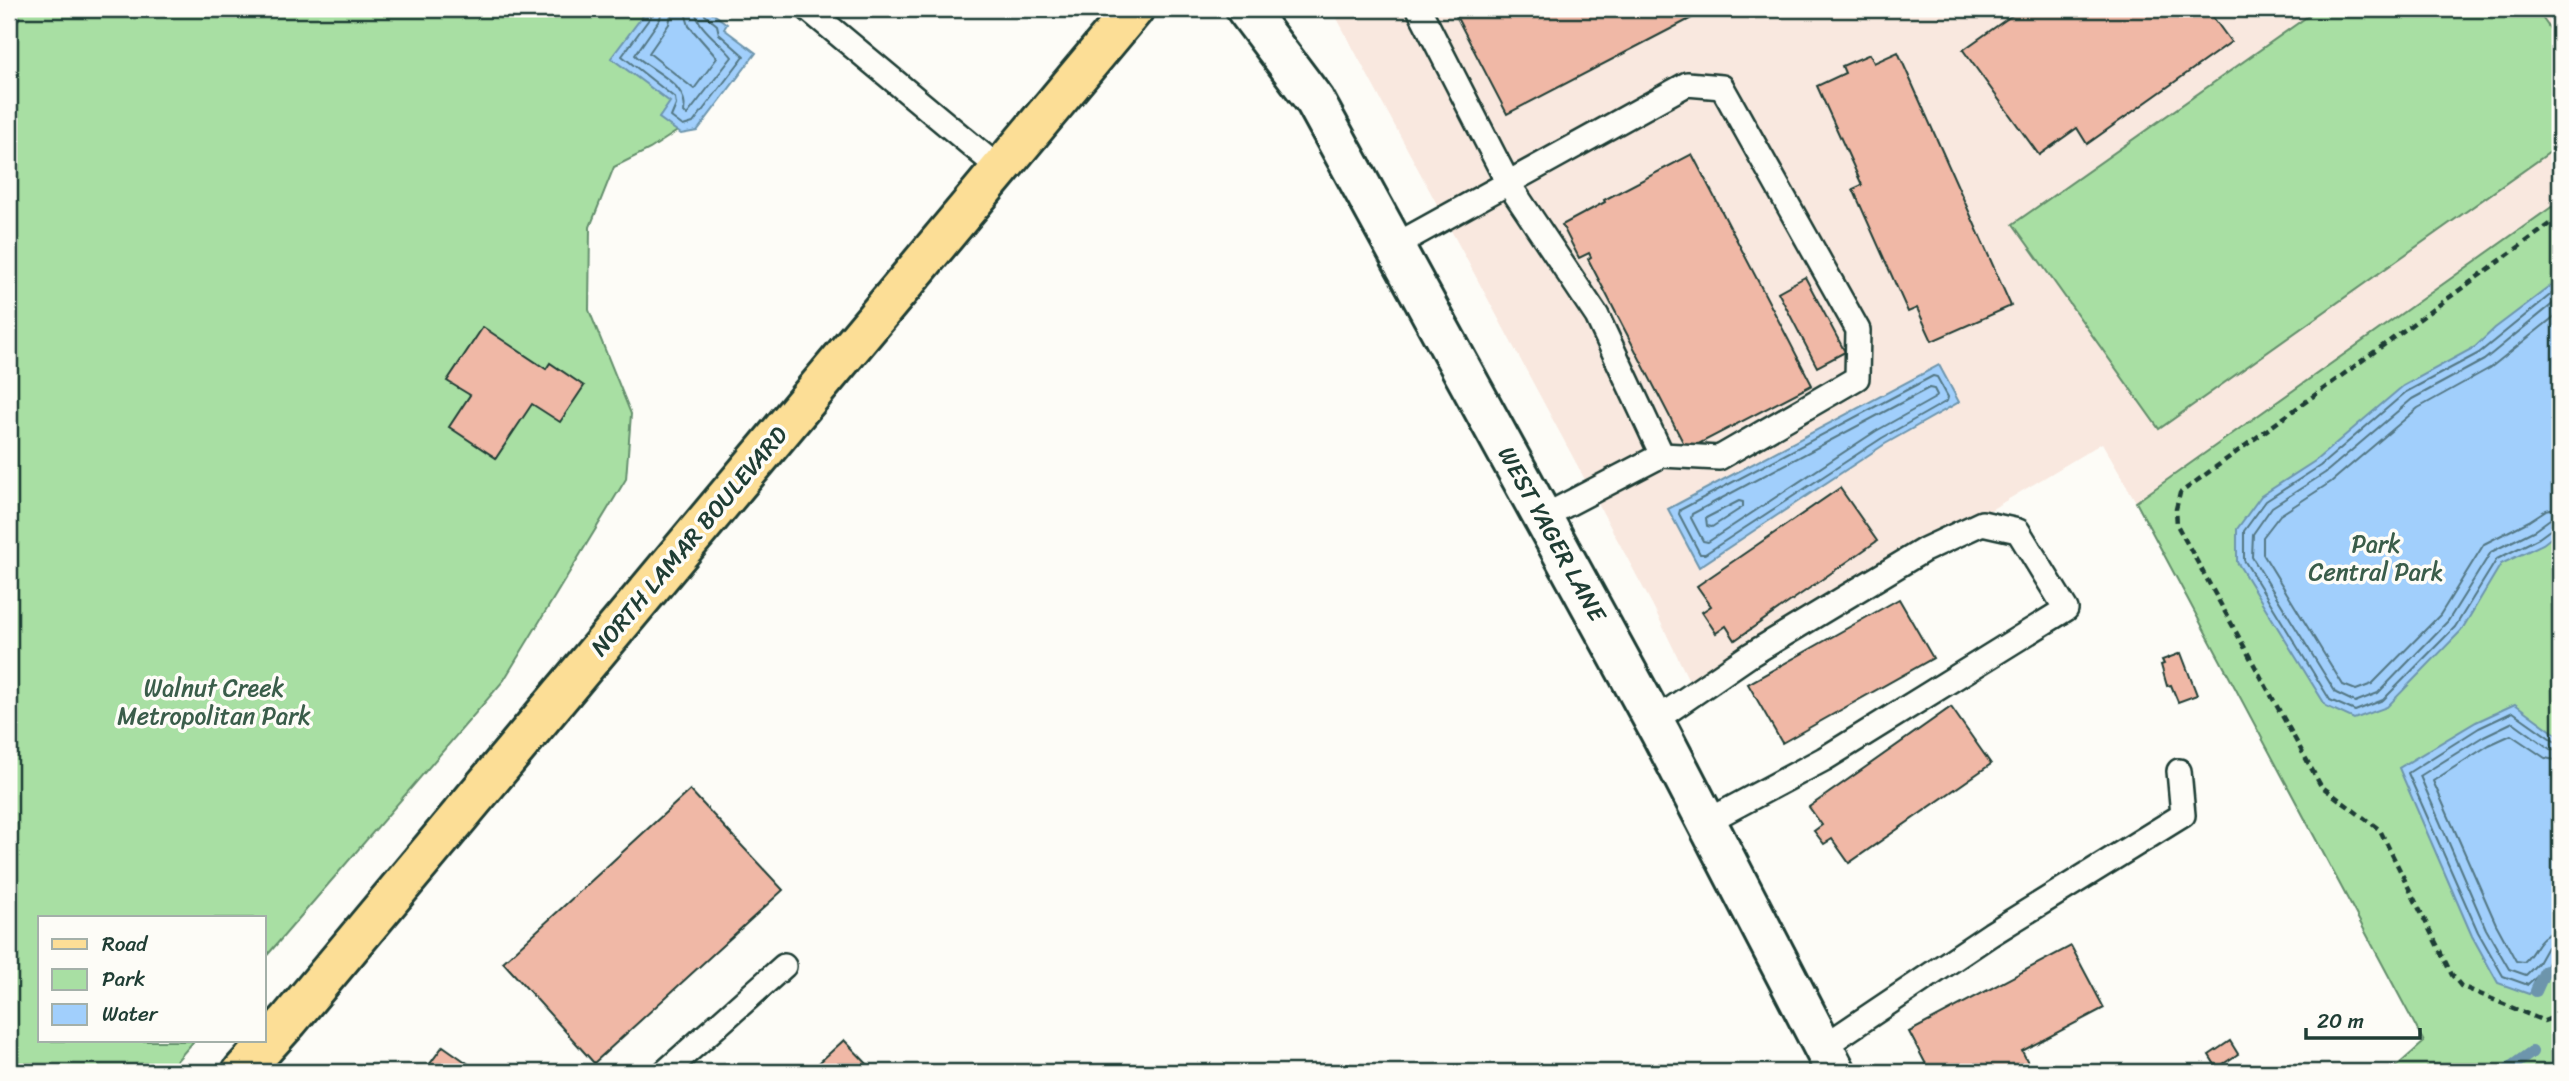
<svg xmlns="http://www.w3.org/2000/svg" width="2569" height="1081" viewBox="0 0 2569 1081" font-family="Sriracha,sans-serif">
  <rect width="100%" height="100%" fill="#fdfcf7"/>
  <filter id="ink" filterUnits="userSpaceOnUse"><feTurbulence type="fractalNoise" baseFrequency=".0143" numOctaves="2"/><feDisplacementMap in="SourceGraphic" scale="14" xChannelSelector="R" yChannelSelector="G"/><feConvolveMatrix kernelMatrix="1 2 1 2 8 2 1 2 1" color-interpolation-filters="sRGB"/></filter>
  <g filter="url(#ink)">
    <path fill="#f9e8df" d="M1332,9H2560V201L2136,502L2102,443L1693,689L1653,606Z"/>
    <g fill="#a8dfa3" stroke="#648e6c" stroke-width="2">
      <path d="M9,9H675L682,128L650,149L614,167L590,227L589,310L631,414L626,479L504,680L264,959V918H40V1041H194L167,1072H9Z"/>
      <path d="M2318,9H2536L2560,43V145L2159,429L2013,224Z"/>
      <path d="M2560,201V1072H2390L2424,1042L2136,502Z"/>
    </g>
    <g fill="#a1cffc" stroke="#6d95ac" stroke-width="2">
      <path d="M648,9H707L727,24L724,29L756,53L697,131L681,134L659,118L670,102L611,58Z"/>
      <path d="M2560,279V531L2543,544L2501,564L2461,631L2387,707L2354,719L2326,706L2237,562V529L2261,496L2315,461L2403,386L2475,347L2495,328Z"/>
      <path d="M1939,365L1959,402L1885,444L1699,567L1668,509Z"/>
      <path d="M2515,704L2560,737V951L2552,972L2529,994L2498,983L2472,936L2399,768L2476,722Z"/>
    </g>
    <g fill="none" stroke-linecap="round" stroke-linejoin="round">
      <g stroke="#537784" stroke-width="2">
        <path d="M653,9L652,15L622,56L675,98L676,105L671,117L683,126L693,123L744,56L719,34L717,25L705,15L703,9"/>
        <path d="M662,9L660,19L635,55C651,71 690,84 684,112L687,115L732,57C722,43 696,28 695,9"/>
        <path d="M672,9L669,24L649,53L694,89L717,58L689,26L684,9"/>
        <path d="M2560,287L2479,353L2406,392L2320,466L2266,501L2244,531V560L2330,700L2355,711L2383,700L2455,627L2497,559L2539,538L2554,527L2560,526"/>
        <path d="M2560,298L2484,360L2412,399L2325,473L2272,507L2253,534L2252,557L2336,693L2355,702L2378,693L2448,621L2491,552L2535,530L2550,519L2560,517"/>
        <path d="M2560,312L2490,368L2418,408L2331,482L2280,515L2263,537V554L2343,685L2356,690L2372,684L2440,615L2484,544L2529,521L2546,510L2560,507"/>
        <path d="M1933,376L1937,377L1948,397L1947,401L1882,438L1705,554H1700L1679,514L1680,510Z"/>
        <path d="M1929,388L1934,389L1937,395L1935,398L1876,431L1708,542L1703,541L1691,518L1692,514Z"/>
        <path d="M1739,501L1743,502V507L1712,527L1707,526L1706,518Z"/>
        <path d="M2560,742L2554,741L2513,712L2479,728L2408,773L2478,932L2503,976L2528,985L2545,969L2552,954L2560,952"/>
        <path d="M2560,751L2550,749L2513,722L2484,736L2420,776L2486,929L2509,969L2526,975L2538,963L2547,947L2560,943"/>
        <path d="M2560,761L2545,758L2511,735L2489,745L2433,781L2496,924L2516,961L2524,962C2538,949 2537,933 2560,932"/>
      </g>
      <g stroke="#6d95ac" stroke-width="12">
        <path d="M2536,991L2545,971"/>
        <path d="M2504,1072L2532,1052"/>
      </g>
    </g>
    <g fill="#f0b8a6" stroke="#1f3d34" stroke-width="2">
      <path d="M1460,9H1709L1507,114L1454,12Z"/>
      <path d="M2021,9H2207L2231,42L2087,144L2077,128L2039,155L1963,50Z"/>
      <path d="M1898,52L2011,306L1932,341L1917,308L1908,312L1853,189L1862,185L1817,86L1845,73L1842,66L1870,54L1874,63Z"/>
      <path d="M1692,154L1812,385L1687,450L1588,259L1591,257L1589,253L1579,258L1562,225L1605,202L1604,200Z"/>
      <path d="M1805,277L1845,352L1817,367L1778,292Z"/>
      <path d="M483,327L546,369L550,363L584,386L560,422L532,404L496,458L449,427L470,395L447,381Z"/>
      <path d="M1840,488L1877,541L1735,640L1726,626L1716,633L1702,612L1711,606L1697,586Z"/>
      <path d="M1899,599L1933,658L1782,743L1748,684Z"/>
      <path d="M2181,653L2197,695L2178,702L2171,685L2167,686L2161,665L2164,664L2162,660Z"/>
      <path d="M1951,707L1991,764L1849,863L1832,839L1824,844L1814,831L1822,825L1809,807Z"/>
      <path d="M690,790L783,890L594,1063L503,962Z"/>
      <path d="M2071,946L2104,1008L2022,1051L2033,1072H1989L1987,1070L1982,1072H1930L1909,1032Z"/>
      <path d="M844,1040L875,1072H809Z"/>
      <path d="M2230,1041L2238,1054L2217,1068L2209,1055Z"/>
      <path d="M443,1046L480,1072H424Z"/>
    </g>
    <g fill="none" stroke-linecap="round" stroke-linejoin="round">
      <g stroke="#1f3d34" stroke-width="28">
        <g id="service">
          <path d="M808,9L1000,169"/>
          <path d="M1419,9L1508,183L1597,316L1662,455"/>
          <path d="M1394,246L1687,84L1722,87L1858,330L1857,378L1719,458L1662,455L1543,517"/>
          <path d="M1654,721L1750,655L1924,550L1982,523L2018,531L2066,609L1824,759L1706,822"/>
          <path d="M1823,1047L1991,934L2183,815L2179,771"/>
          <path d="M665,1072L784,966"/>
        </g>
      </g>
      <g stroke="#1f3d34" stroke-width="44">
        <path id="secondary" d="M1246,9L1315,101L1661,734L1836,1072"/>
      </g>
      <g stroke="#1f3d34" stroke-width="44">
        <path id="primary" d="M242,1072L289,1020L1134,9"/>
      </g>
      <g stroke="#1f3d34" stroke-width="4.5" stroke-dasharray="7 5" stroke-linecap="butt">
        <path d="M9,32L23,9"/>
        <path d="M2560,217L2180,493L2176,509L2177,525L2321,786L2380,830L2452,975L2461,986L2544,1021L2560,1015"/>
      </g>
      <use href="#service" stroke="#fdfcf7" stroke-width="23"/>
      <use href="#secondary" stroke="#fdfcf7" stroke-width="38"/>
      <use href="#primary" stroke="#fcde96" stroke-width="38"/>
    </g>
  </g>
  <g text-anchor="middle" stroke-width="7" stroke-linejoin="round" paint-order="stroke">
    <g font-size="24" fill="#1f3d34" stroke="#fdfcf7">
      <text transform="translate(1552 534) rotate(61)" y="8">WEST YAGER LANE</text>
      <text transform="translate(689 541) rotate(-50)" y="8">NORTH LAMAR BOULEVARD</text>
    </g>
    <g font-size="24" fill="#3a5d4a" stroke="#fdfcf7">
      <text x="2376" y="552">Park<tspan x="2376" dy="28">Central Park</tspan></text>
      <text x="214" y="696">Walnut Creek<tspan x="214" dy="28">Metropolitan Park</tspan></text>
    </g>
  </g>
  <rect width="2569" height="1081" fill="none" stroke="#fdfcf7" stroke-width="35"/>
  <rect x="18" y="18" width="2534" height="1046" fill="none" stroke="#1f3d34" stroke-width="2.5" filter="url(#ink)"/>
  <rect x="38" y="916" width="228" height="126" fill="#fdfcf7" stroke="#a4b0a9" stroke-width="2"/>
  <rect x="52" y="939" width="35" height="10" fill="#fcde96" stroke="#a4b0a9" stroke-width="2"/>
  <text x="102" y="951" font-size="21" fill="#1f3d34">Road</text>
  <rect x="52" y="969" width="35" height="21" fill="#a8dfa3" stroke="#a4b0a9" stroke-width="2"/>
  <text x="102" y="986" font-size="21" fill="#1f3d34">Park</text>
  <rect x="52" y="1004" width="35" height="21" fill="#a1cffc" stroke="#a4b0a9" stroke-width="2"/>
  <text x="102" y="1021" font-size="21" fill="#1f3d34">Water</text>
  <path d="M2306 1028v10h114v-10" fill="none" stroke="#1f3d34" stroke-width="3.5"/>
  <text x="2317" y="1028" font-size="21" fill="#1f3d34" stroke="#fdfcf7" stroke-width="5" paint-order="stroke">20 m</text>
</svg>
